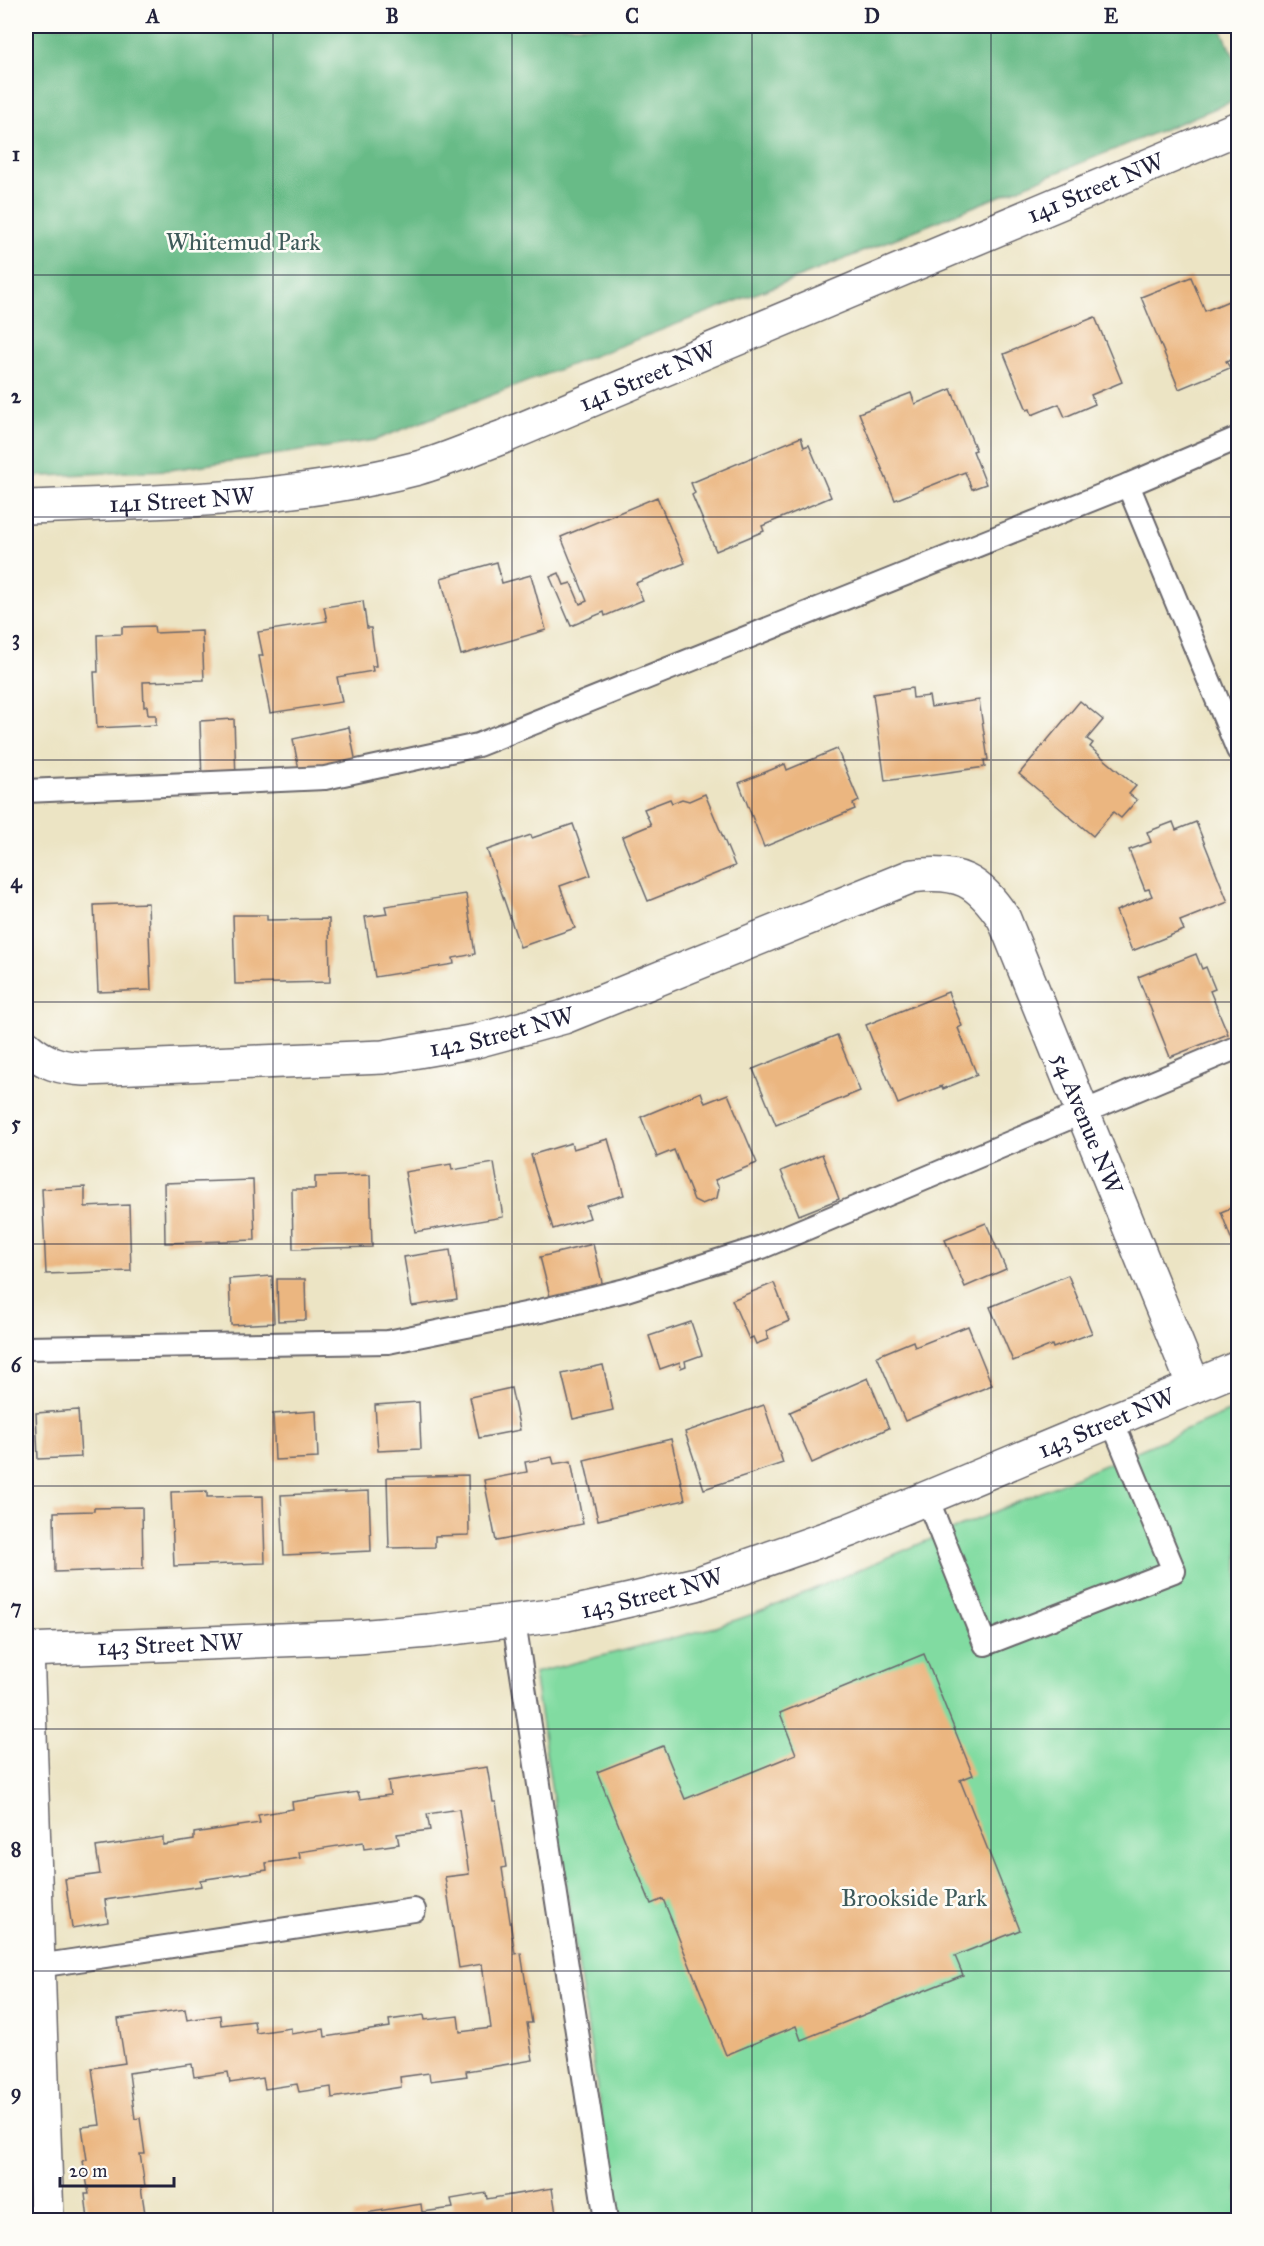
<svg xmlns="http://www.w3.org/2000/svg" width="1264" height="2246" viewBox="0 0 1264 2246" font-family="'IM FELL Great Primer',serif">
  <rect width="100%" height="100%" fill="#fdfcf7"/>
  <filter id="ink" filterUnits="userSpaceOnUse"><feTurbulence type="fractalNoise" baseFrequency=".0167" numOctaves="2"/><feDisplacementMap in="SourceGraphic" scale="12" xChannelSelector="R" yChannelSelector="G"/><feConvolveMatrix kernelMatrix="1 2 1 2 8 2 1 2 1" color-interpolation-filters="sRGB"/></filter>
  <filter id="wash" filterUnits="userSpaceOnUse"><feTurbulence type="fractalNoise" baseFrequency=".008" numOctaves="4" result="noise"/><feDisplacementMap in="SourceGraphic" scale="24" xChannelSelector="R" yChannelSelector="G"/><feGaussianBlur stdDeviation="1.35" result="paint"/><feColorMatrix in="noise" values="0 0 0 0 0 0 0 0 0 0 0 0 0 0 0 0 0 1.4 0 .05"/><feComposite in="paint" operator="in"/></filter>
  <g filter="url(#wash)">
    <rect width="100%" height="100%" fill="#ece4c4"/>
    <path fill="#81dba1" stroke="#527e6e" stroke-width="1.5" d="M1238,1408V2220H617L534,1673L716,1627L767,1609Z"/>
    <path fill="#68bb87" stroke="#456e61" stroke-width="1.5" d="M26,26H1220L1236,61L1231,102L815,271L375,440L170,470L26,477Z"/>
    <g id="blocks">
      <g fill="#ebb680">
        <path d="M1191,277L1205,311L1238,297V356L1226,361L1230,368L1179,389L1141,297Z"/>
        <path d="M1095,317L1122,382L1091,395L1095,404L1065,417L1059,404L1032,415L1030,409L1027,410L1004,354Z"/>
        <path d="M951,389L976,450L973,451L986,484L972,489L965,472L895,500L859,413L911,393L915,404Z"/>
        <path d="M801,437L804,447L809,445L831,497L762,526L764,531L716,551L692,495L695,493L691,483Z"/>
        <path d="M657,497L685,563L636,583L643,600L605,616L604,612L571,626L550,577L559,573L564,585L571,583L580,604L587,601L561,537Z"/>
        <path d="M497,562L502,583L531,575L546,630L461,655L441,578Z"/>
        <path d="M363,601L367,628H371L376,666H372L373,671L337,677L342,702L270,713L259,656H263L258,632L327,621L324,607Z"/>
        <path d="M154,626L155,633L202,631L204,680L143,682L144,707L147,706L148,715H156V725L97,728L94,672H98L97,635L122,634V627Z"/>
        <path d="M912,688L913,698L929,696L931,707L979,700L988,760H984L985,767L885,781L873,694Z"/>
        <path d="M1080,701L1103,720L1087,739L1093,743L1090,747L1136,786L1129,794L1137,800L1121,818L1113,812L1093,836L1019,774Z"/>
        <path d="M234,719L236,780L202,781L200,721Z"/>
        <path d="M349,727L356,763L300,775L293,739Z"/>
        <path d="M837,749L859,801L853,804L855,809L764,847L739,783L785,764L787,770Z"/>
        <path d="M705,794L735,866L648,901L622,837L651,825L644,809L670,799L672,803L682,799L689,801Z"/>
        <path d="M1173,822L1176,830L1196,822L1228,902L1180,921L1184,930L1132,951L1116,911L1152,896L1149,889L1145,890L1129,850L1151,842L1147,832Z"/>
        <path d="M573,824L591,875L560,886L575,928L520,947L487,850L531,835L532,838Z"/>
        <path d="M466,894L475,954L453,958L454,964L375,977L365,917L387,914L385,906Z"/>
        <path d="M148,903L151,990L98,992L94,905Z"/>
        <path d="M233,915H267V920L329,919L330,982L235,984Z"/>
        <path d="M1196,954L1202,969L1206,967L1215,989L1210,991L1228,1034L1170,1057L1138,977Z"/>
        <path d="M948,992L962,1026L958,1028L977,1075L943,1089L942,1086L898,1104L866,1025Z"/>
        <path d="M837,1035L860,1091L776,1125L753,1069Z"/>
        <path d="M701,1092L705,1103L728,1094L757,1163L715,1180L719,1188L717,1198L702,1204L694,1200L674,1150L657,1157L641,1117Z"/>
        <path d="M608,1139L624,1195L586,1206L590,1218L553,1229L531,1155L571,1143L573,1149Z"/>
        <path d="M822,1154L839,1199L799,1215L781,1171Z"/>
        <path d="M494,1163L503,1217L415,1232L405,1172L451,1164L452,1170Z"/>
        <path d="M370,1175L372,1247L293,1249L292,1189H315V1177Z"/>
        <path d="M253,1180L255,1240L165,1243L164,1183Z"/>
        <path d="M85,1187V1207L129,1205L131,1271L46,1274L42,1189Z"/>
        <path d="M1238,1205V1257L1221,1212Z"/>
        <path d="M986,1223L1006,1269L965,1287L945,1240Z"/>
        <path d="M593,1244L604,1291L552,1304L540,1257Z"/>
        <path d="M450,1250L457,1299L412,1306L404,1257Z"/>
        <path d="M1068,1275L1092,1333L1053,1348L1052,1345L1013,1361L990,1307Z"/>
        <path d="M272,1276L274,1323L231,1325L229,1279Z"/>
        <path d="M277,1279H305L306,1320L278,1321Z"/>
        <path d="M774,1283L789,1321L766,1331L769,1339L756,1344L753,1337L749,1339L732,1300Z"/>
        <path d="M691,1322L702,1355L685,1361L686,1366L681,1368L680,1362L660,1369L649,1336Z"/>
        <path d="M968,1326L992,1385L905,1421L877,1356L913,1341L915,1347Z"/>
        <path d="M603,1365L613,1410L573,1419L562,1374Z"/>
        <path d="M868,1378L889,1428L812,1463L790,1412Z"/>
        <path d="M511,1388L520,1430L479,1438L470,1397Z"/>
        <path d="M419,1402L421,1449L378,1451L375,1405Z"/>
        <path d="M764,1405L783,1463L704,1489L685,1432Z"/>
        <path d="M78,1410L81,1457L38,1459L36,1413Z"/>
        <path d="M316,1411L318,1458L275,1460L273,1414Z"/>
        <path d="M671,1439L685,1500L598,1520L584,1460Z"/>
        <path d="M552,1457L554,1464L571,1461L583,1524L496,1541L484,1480L527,1472L525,1462Z"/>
        <path d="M468,1475L469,1535L435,1536V1547L389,1548L387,1477Z"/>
        <path d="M207,1491V1497L263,1496L265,1563L174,1566L171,1492Z"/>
        <path d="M369,1491L371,1551L284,1555L281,1495Z"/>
        <path d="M142,1507L143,1569L55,1572L54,1512L94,1511V1508Z"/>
        <path d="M924,1654L973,1775L960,1780L1020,1930L955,1956L963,1975L801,2040L796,2026L726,2055L663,1899L651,1904L597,1772L663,1746L685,1799L796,1754L780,1713Z"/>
        <path d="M487,1767L493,1802H496L506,1867L502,1868L515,1954L521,1953L532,2023H527L533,2060L466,2071L467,2076L430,2081L429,2073L400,2077L401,2087L332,2098L331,2087L299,2092L297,2084L265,2089L263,2078L230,2083L228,2072L194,2077L192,2064L129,2073L135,2119L140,2118L145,2154H140L145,2186L141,2187L146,2220H88L85,2194H89L83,2161L87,2160L82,2127L100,2125L92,2068L125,2063L118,2019L185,2009L187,2020L220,2015L221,2025L254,2021L256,2033L291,2028V2034L324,2029L325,2037L390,2027L389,2020L424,2015L425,2020L458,2016L460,2032L491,2028L482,1964L459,1968L445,1877L469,1874L459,1809L427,1814L430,1830L397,1834L399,1844L364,1849L363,1842L299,1852L300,1858L266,1863L267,1870L200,1880L201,1886L105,1900L108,1922L72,1928L65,1879L100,1874L96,1847L163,1837V1845L194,1840V1833L260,1823L258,1815L293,1809L292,1802L358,1792L360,1799L390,1795L388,1781Z"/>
        <path d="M552,2188L557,2220H349L354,2218L353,2215L421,2204L422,2212L453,2208L451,2199L486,2193L487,2199Z"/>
      </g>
    </g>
  </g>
  <g filter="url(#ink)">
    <use href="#blocks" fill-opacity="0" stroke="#69666b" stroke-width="1.5"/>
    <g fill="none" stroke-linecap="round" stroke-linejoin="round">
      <g stroke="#69666b" stroke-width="26">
        <g id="service">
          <path d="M1128,485L1238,750"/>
          <path d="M26,791L325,778L478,745L1128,485L1238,438"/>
          <path d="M26,1348L388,1342L540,1311L626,1290L762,1247L1238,1047"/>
          <path d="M927,1498L985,1644L1174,1571L1112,1421"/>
          <path d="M514,1622L606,2220"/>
          <path d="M38,1966L414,1910"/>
        </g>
      </g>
      <g stroke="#69666b" stroke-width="36">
        <g id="minor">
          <path id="s1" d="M26,507C157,502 290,501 418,468C447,460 475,447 503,437L1238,128"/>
          <path id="s2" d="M26,1047C44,1063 61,1068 85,1069L383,1057L476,1041L564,1017L912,876C959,870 978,880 1004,919L1194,1386"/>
          <path d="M27,1650L47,2220"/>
        </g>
      </g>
      <g stroke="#69666b" stroke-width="36">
        <g id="tertiary">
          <path id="s3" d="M26,1650L357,1637L429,1631L567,1614L630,1600L696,1584L850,1530L1238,1368"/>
        </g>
      </g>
      <use href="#service" stroke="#fff" stroke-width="22"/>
      <use href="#minor" stroke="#fff" stroke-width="33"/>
      <use href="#tertiary" stroke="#fff" stroke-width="33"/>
    </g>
  </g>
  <path fill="none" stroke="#22223b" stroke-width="1.5" stroke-opacity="0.55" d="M273,26V2220M512,26V2220M752,26V2220M991,26V2220M26,275H1238M26,517H1238M26,760H1238M26,1002H1238M26,1244H1238M26,1486H1238M26,1729H1238M26,1971H1238"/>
  <g text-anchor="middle" stroke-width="5" stroke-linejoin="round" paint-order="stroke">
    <g font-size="24" fill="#22223b" stroke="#fdfcf7">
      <text dy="8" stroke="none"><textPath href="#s1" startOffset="1128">141 Street NW</textPath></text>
      <text dy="8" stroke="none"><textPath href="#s1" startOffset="642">141 Street NW</textPath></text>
      <text dy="8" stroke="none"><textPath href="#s1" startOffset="156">141 Street NW</textPath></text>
      <text dy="8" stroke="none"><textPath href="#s2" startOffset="484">142 Street NW</textPath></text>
      <text dy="8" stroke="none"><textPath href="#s2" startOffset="1254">54 Avenue NW</textPath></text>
      <text dy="8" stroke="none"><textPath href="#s3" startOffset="1116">143 Street NW</textPath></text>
      <text dy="8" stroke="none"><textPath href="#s3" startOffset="630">143 Street NW</textPath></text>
      <text dy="8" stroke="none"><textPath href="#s3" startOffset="144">143 Street NW</textPath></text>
    </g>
    <g font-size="24" fill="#3e5a5a" stroke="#fdfcf7">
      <text x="243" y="250">Whitemud Park</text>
      <text x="914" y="1906">Brookside Park</text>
    </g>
  </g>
  <rect width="1264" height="2246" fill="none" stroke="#fdfcf7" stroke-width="66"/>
  <path d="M60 2177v9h114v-9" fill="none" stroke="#22223b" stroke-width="3"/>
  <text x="69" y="2177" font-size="18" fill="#22223b" stroke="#fdfcf7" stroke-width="4.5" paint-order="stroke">20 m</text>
  <rect x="33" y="33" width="1198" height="2180" fill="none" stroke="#22223b" stroke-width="2"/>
  <g font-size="20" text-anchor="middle" font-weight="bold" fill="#22223b">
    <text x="153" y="23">A</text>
    <text x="392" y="23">B</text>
    <text x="632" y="23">C</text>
    <text x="872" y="23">D</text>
    <text x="1111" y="23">E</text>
    <text x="16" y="161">1</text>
    <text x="16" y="403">2</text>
    <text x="16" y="645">3</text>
    <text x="16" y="888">4</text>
    <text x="16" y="1130">5</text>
    <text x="16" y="1372">6</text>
    <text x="16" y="1614">7</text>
    <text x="16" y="1856">8</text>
    <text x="16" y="2099">9</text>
  </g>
</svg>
